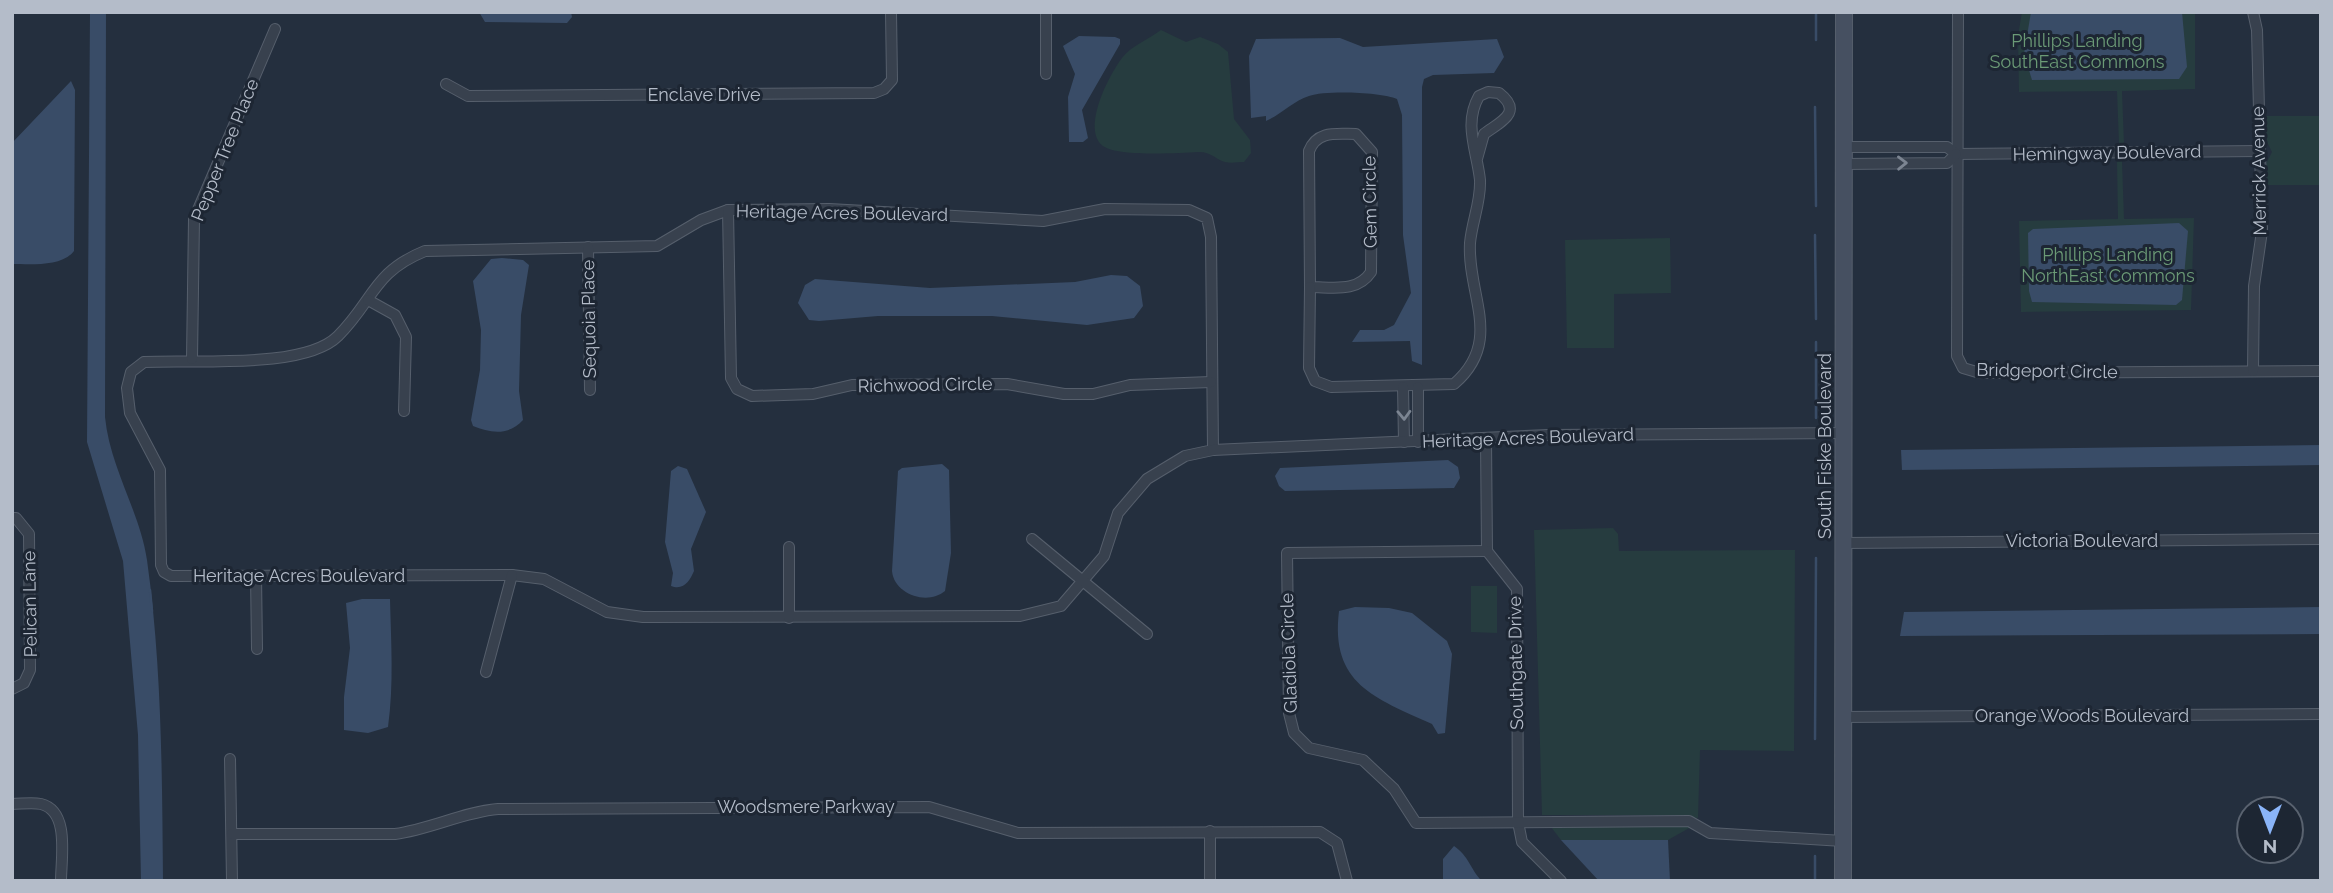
<svg xmlns="http://www.w3.org/2000/svg" width="2333" height="893" viewBox="0 0 2333 893" font-family="Raleway,sans-serif">
  <rect width="100%" height="100%" fill="#242f3e"/>
  <g fill="#263c3f">
    <path d="M2022,12H2195V89L2122,91L2124,144H2119L2117,91L2019,92L2018,36Z"/>
    <path d="M1161,30L1186,42L1200,37L1218,44L1228,52L1234,119L1250,140L1251,153L1244,162C1237,162 1228,164 1222,161C1214,157 1208,151 1198,152C1179,153 1118,157 1103,146C1081,129 1109,75 1122,58C1131,46 1149,39 1161,30Z"/>
    <path d="M2264,116H2321V185H2265V166L2272,152L2264,136Z"/>
    <path d="M2117,161H2122L2124,219L2194,218L2191,310L2021,312L2019,221L2118,219Z"/>
    <path d="M1670,238L1671,293L1614,294V348H1567L1565,240Z"/>
    <path d="M1613,528L1618,534L1619,551L1795,550L1794,751L1700,750L1698,818L1673,815H1542L1534,530Z"/>
    <path d="M1471,586H1497V633L1471,632Z"/>
    <path d="M1551,827L1673,826L1691,827L1668,840H1561Z"/>
  </g>
  <g fill="#394c67">
    <path d="M90,12H106L105,417C110,468 140,512 147,560C162,667 162,774 163,881H141L138,735L123,561L87,442Z"/>
    <path d="M479,12H571L572,17L567,23L485,22Z"/>
    <path d="M2031,12H2182L2187,67L2179,79L2032,80L2024,54Z"/>
    <path d="M1079,36L1115,37L1120,39V44L1082,110L1088,138L1083,142H1069L1068,97L1075,74L1063,46Z"/>
    <path d="M1340,38L1363,47L1497,39L1504,57L1494,73L1433,75L1424,79L1422,87V365L1412,361L1410,341L1352,342L1360,330H1384L1394,325L1411,293L1403,235L1402,115L1397,99C1382,92 1325,90 1309,96C1293,101 1282,114 1266,121V116L1251,118L1249,56L1256,39Z"/>
    <path d="M71,81L75,90L74,251C62,267 31,264 12,264V143Z"/>
    <path d="M2179,223L2188,231L2182,300L2176,305L2032,302L2029,291L2028,233L2033,229Z"/>
    <path d="M502,258L523,260L529,265L521,315L519,391L523,420C509,436 490,433 473,426L471,420L480,370L481,330L473,281L491,259Z"/>
    <path d="M1111,275L1127,276L1140,286L1143,306L1134,318L1087,325L992,316H878L819,321L809,320L798,303L805,285L815,279L930,288L1075,282Z"/>
    <path d="M2321,445V465L1902,470L1901,450Z"/>
    <path d="M1448,460L1458,467L1460,478L1454,488L1285,491L1279,486L1275,476L1280,468Z"/>
    <path d="M942,464L949,470L951,553L945,591C927,606 894,594 892,571L898,471L902,468Z"/>
    <path d="M678,466L687,469L706,512L691,549L694,571C690,580 684,591 671,586L673,573L665,542L671,471Z"/>
    <path d="M362,599H390C391,642 394,684 388,727L368,733L344,730V697L350,648L346,603Z"/>
    <path d="M1355,607L1389,608L1412,613L1447,641L1452,654L1445,733L1438,734L1432,724C1375,698 1330,684 1339,611Z"/>
    <path d="M2321,607V634L1900,636L1904,612Z"/>
    <path d="M1561,840H1668L1670,881H1599Z"/>
    <path d="M1454,846C1469,856 1470,869 1482,881H1443V859Z"/>
  </g>
  <g fill="none" stroke-linecap="round" stroke-linejoin="round">
    <g stroke="#394c67" stroke-width="2.5">
      <path d="M1816,40V12"/>
      <path d="M1815,107L1816,206"/>
      <path d="M1815,235L1816,319"/>
      <path d="M1816,342V418"/>
      <path d="M150,590L152,611"/>
      <path d="M1815,739L1816,558"/>
      <path d="M1815,856V881"/>
    </g>
    <g stroke="#565f6c" stroke-width="12">
      <g id="minor">
        <path d="M1046,12V74"/>
        <path d="M1958,12L1957,356L1963,368L1980,373L2321,371"/>
        <path d="M446,84L468,96L874,93L884,89L892,80L891,12"/>
        <path d="M1356,134L1372,152L1371,272C1357,293 1333,287 1310,287L1309,151C1317,130 1337,134 1356,134Z"/>
        <path d="M1845,147H1947L1956,154L2259,151"/>
        <path d="M1845,164L1947,163L1956,154"/>
        <path d="M829,209L1043,221L1105,209L1189,210L1207,218L1211,237L1213,450L1185,456L1147,479L1118,513L1104,556L1061,606L1020,616L643,617L607,612L544,579L512,575L171,576L164,572L161,565L160,470L130,413L127,388L131,372L144,362C192,359 304,370 338,336C374,300 373,272 425,251L657,246L701,220L728,210Z"/>
        <path d="M728,210L731,378L737,389L752,396L813,394L852,385L1007,384L1064,394H1093L1130,385L1211,382"/>
        <path d="M588,247L590,390"/>
        <path d="M1310,287L1309,368L1315,381L1331,387L1454,384C1504,341 1467,295 1470,243C1472,221 1481,202 1480,180C1477,151 1463,124 1479,96L1488,92L1499,93C1525,113 1498,123 1484,134L1477,159"/>
        <path d="M368,300L395,315L406,337L404,411"/>
        <path d="M192,359L194,219L275,29"/>
        <path d="M2253,371L2254,286L2262,231L2257,30L2253,12"/>
        <path d="M1403,387L1404,442"/>
        <path d="M1486,439L1487,551L1517,589L1518,822L1522,842L1561,881"/>
        <path d="M1418,442V387"/>
        <path d="M1213,450L1549,435L1844,433"/>
        <path d="M12,518H16L29,534L30,670L24,683L12,689"/>
        <path d="M1032,539L1147,634"/>
        <path d="M1844,543L2321,539"/>
        <path d="M789,547V618"/>
        <path d="M1487,551L1287,553L1289,713L1294,733L1309,748L1363,760L1394,789L1416,823L1689,821L1710,833L1843,841"/>
        <path d="M256,575L257,649"/>
        <path d="M486,672L512,575"/>
        <path d="M1842,717L2321,714"/>
        <path d="M230,759L232,881"/>
        <path d="M12,804C21,804 32,802 41,804C70,811 61,858 61,881"/>
        <path d="M1210,831V881"/>
        <path d="M232,834H395C431,829 463,812 498,809L929,807L1018,833L1320,832L1337,843L1347,881"/>
      </g>
    </g>
    <g stroke="#565f6c" stroke-width="18">
      <path id="secondary" d="M1843,881L1844,12"/>
    </g>
    <use href="#minor" stroke="#38414e" stroke-width="10"/>
    <use href="#secondary" stroke="#465061" stroke-width="16"/>
  </g>
  <defs><path id="oneway-chevron" d="M-2-3.5L2.5 0L-2 3.5" fill="none" stroke-width="1.6" stroke-linecap="round" stroke-linejoin="round" transform="scale(1.75)"/></defs>
  <g stroke="#7c8592">
    <use href="#oneway-chevron" transform="translate(1902 163) rotate(-1)"/>
    <use href="#oneway-chevron" transform="translate(1404 415) rotate(88)"/>
  </g>
  <g text-anchor="middle" stroke-width="6" stroke-linejoin="round" paint-order="stroke">
    <g font-size="18" fill="#6b9a76" stroke="#1d2633">
      <text x="2077" y="47">Phillips Landing<tspan x="2077" dy="21">SouthEast Commons</tspan></text>
      <text x="2108" y="261">Phillips Landing<tspan x="2108" dy="21">NorthEast Commons</tspan></text>
    </g>
    <g font-size="18" fill="#b4bcc9" stroke="#1d2633">
      <text x="704" y="101">Enclave Drive</text>
      <text transform="translate(225 150) rotate(-68)" y="6">Pepper Tree Place</text>
      <text transform="translate(2107 153) rotate(-1)" y="6">Hemingway Boulevard</text>
      <text transform="translate(2259 171) rotate(-91)" y="6">Merrick Avenue</text>
      <text transform="translate(1370 202) rotate(-91)" y="6">Gem Circle</text>
      <text transform="translate(842 213) rotate(1)" y="6">Heritage Acres Boulevard</text>
      <text transform="translate(589 319) rotate(-91)" y="6">Sequoia Place</text>
      <text transform="translate(2047 371) rotate(1)" y="6">Bridgeport Circle</text>
      <text transform="translate(925 385) rotate(-1)" y="6">Richwood Circle</text>
      <text transform="translate(1528 438) rotate(-2)" y="6">Heritage Acres Boulevard</text>
      <text transform="translate(1825 446) rotate(-90)" y="6">South Fiske Boulevard</text>
      <text x="2082" y="547">Victoria Boulevard</text>
      <text x="299" y="582">Heritage Acres Boulevard</text>
      <text transform="translate(30 604) rotate(-91)" y="6">Pelican Lane</text>
      <text transform="translate(1289 653) rotate(-92)" y="6">Gladiola Circle</text>
      <text transform="translate(1516 663) rotate(-91)" y="6">Southgate Drive</text>
      <text x="2082" y="722">Orange Woods Boulevard</text>
      <text x="806" y="813">Woodsmere Parkway</text>
    </g>
  </g>
  <rect width="2333" height="893" fill="none" stroke="#b4bcc9" stroke-width="28"/>
  <g transform="translate(2270 830) rotate(180)"><circle r="33" fill="#1d2633" stroke="#59626f" stroke-width="2"/>
  <path d="M0-5L12 26L0 18L-12 26Z" fill="#8ab4f8"/>
  <text y="-10" font-size="19" font-weight="bold" text-anchor="middle" fill="#b4bcc9">N</text>
  </g>
</svg>
